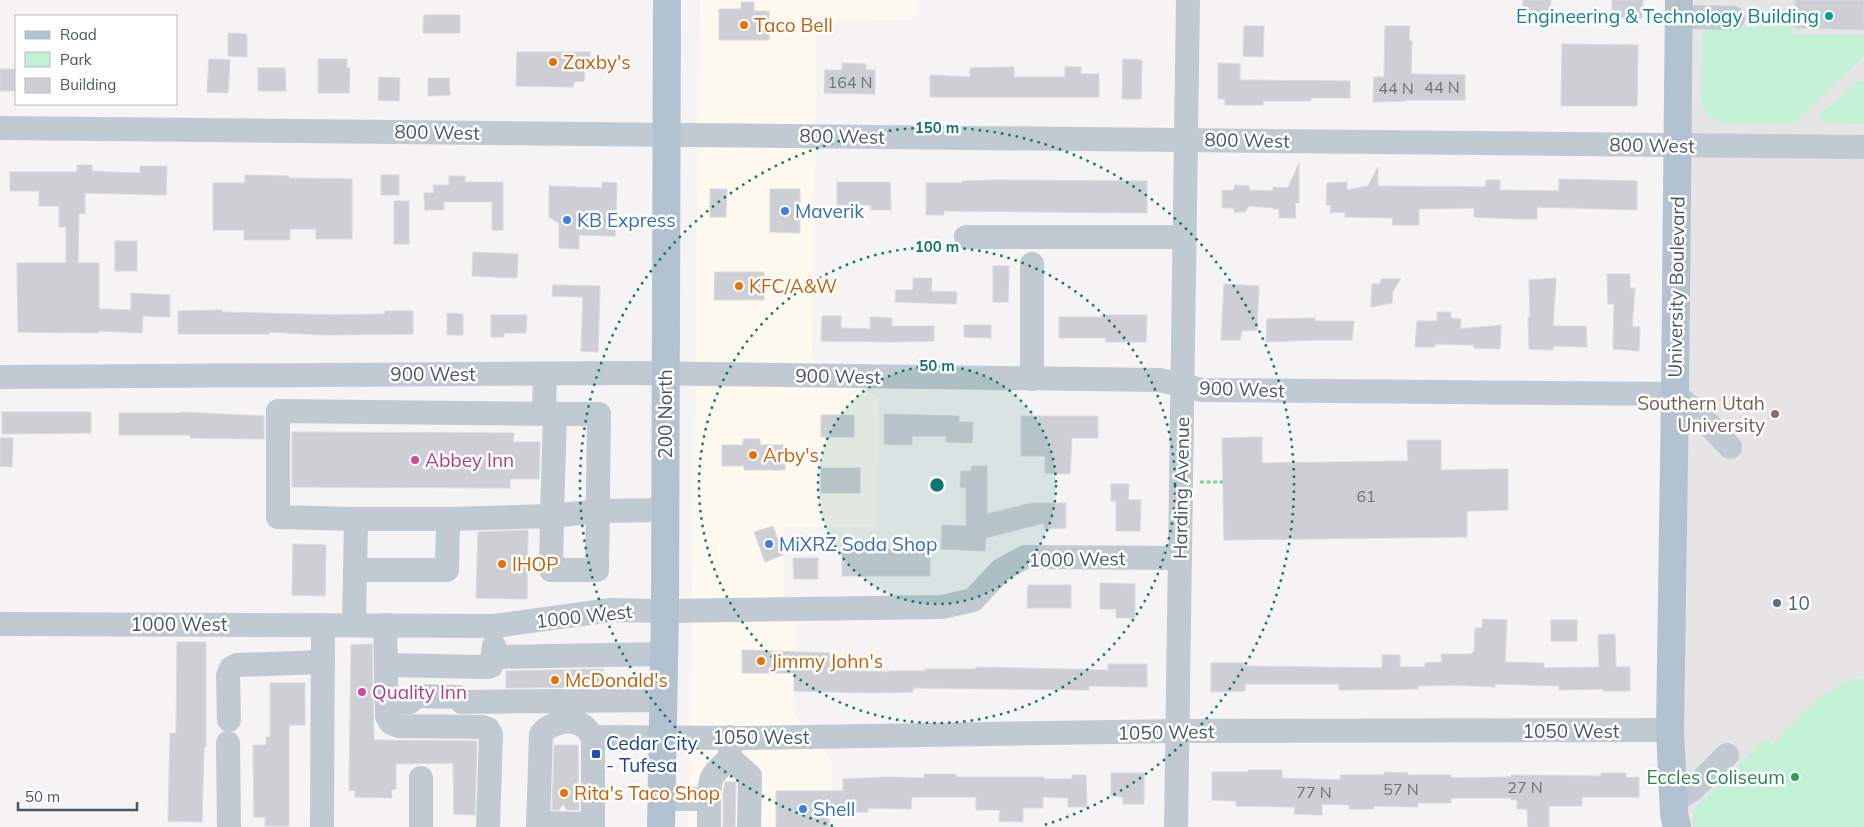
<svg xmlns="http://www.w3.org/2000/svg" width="1864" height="827" viewBox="0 0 1864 827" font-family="Mulish,sans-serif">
  <rect width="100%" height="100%" fill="#f5f3f3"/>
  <path fill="#fdf9ef" d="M700,0H917V20L817,21L812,357L879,398L878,527H784L783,596L795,625L794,714L831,759L832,827H689Z"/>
  <path fill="#e6e4e5" d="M1694,0H1864V827H1679Z"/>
  <g fill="#c3f1d5">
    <path d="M1762,10H1791V34L1864,35V56L1795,123L1721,122C1711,119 1706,114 1702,106L1703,27H1762Z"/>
    <path d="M1857,81H1864V124L1827,123L1820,119V115Z"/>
    <path d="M1864,678V827H1693L1694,809L1766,738L1773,745C1796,721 1829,680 1864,678Z"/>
  </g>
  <g fill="#cdcfd5" stroke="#d7d9de">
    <path d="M1523,0H1551L1550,16L1522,15Z"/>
    <path d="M1612,0H1643L1642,18H1612Z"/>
    <path d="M1795,0H1864V30L1795,28Z"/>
    <path d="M741,2H754V11H769V40H719V9H741Z"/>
    <path d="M424,15H460V33H423Z"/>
    <path d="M1244,26H1264L1263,57L1243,56Z"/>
    <path d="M1385,26H1410L1409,41H1412L1411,74L1465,75V100H1406V101L1373,102L1374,77H1384Z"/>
    <path d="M228,33L247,34V57L228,56Z"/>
    <path d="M1562,44L1638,45L1637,106H1561Z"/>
    <path d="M517,52H590V71H585L584,81L574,82L573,87L516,86Z"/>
    <path d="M209,59L230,60L228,93L207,92Z"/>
    <path d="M318,59H347V68H350L349,93H318Z"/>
    <path d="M1123,59L1142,60L1141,99H1122Z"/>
    <path d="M842,63L866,64V70H875V94L824,93L825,70H842Z"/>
    <path d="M1218,63L1240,64V80L1350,81V98H1311V101H1263V105H1225V99H1218Z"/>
    <path d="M1014,67V77H1065V67H1081V74H1099V97H930V75L970,77V68Z"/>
    <path d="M258,68H285L286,91H258Z"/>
    <rect x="0" y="69" width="16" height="22"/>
    <path d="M379,77L400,78L399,101L378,100Z"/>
    <path d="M428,78H449L450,95L428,96Z"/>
    <path d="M1299,163V203H1295L1296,218H1279V209H1273V208L1249,206L1245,212H1234V208H1222V190L1233,191L1235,185L1249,186V190L1273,191V187L1288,188Z"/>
    <path d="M77,165H92V171L108,172L140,173V166H167L166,195L85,193V214L79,213L78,263H99V309L131,310V293L170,295V317L143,316L142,333L99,331V333L18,332L17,263H66V227H59V206H39V191H10V172H77Z"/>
    <path d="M1378,167V186L1485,187L1486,180H1500V190L1559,191V179L1637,181V210L1537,207V219H1516L1474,217V208L1419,209V225H1392L1393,218L1345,217V212L1330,213L1331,205H1326L1327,183L1347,182V190L1368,186Z"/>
    <path d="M245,175L289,176V178L352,179V239H316V229H290V240H244V230H213V183H245Z"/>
    <rect x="381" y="175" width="18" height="20"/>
    <path d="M449,176H465V182H503V230H492V202H444V210H425L424,193H434L433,185H449Z"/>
    <path d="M996,180L1147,181V213L944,211V215H926V183H962V181Z"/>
    <path d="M602,182L617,183L615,236L579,235V249L559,248V223L549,217V186L602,188Z"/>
    <path d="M837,182H890L891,210H871V205H837Z"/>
    <path d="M710,189H727L726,217H710Z"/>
    <path d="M770,189H800V233L770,232Z"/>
    <rect x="394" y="201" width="15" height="43"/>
    <rect x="115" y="241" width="22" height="30"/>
    <path d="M473,252L518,254L517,278L472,276Z"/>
    <path d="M993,266H1009L1008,302H993Z"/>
    <path d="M715,272H764V300H714Z"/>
    <path d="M1607,274H1630V288H1635L1632,327H1640L1639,351L1613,349L1614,304H1608Z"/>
    <path d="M913,278H932L931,291L957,292L956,304L895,302L896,290H913Z"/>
    <path d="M1556,278L1553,326H1586L1587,347L1553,346V350L1529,349L1528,317H1530L1529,280Z"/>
    <path d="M1381,279H1401L1393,291L1392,303L1371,307L1372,284H1380Z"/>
    <path d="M1224,284L1259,286L1257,330L1242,331L1240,340H1221Z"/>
    <path d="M553,285L600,286L598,352L581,351L583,297L552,296Z"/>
    <path d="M222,310V312L335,315L385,314V311H413V334L323,335L269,332V334H178V311Z"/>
    <path d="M1437,312H1451V318L1461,319L1460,329L1501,325L1500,349L1474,348V345L1435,344V347H1415L1417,321H1437Z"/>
    <path d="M447,313L463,314V335H447Z"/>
    <path d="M491,315H527L526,333H504V337H491Z"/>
    <path d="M1106,315H1147L1146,342H1106V338H1059V317H1106Z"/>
    <path d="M822,316H841V328L870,329V317L892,318V326H934V341L891,342L821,341Z"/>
    <path d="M1315,318V321H1354L1352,340H1316L1266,342L1267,319Z"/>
    <path d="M964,325H991V338L964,337Z"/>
    <path d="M2,412H91V433L2,434Z"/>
    <path d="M180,412L264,416V439L190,438V435H119V413H180Z"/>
    <path d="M884,414L959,416V422H973L972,443L946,442V436H912V445L884,444Z"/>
    <rect x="821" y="415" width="33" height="22"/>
    <path d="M1021,416H1098V438H1072L1070,474L1045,473V456H1021Z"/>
    <path d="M292,432L514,433L513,442H540L539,479H510V488L292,487Z"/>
    <path d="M1262,437V463L1408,461L1407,440H1441V470L1508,469V510L1467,511V537L1224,540L1222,438Z"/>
    <path d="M0,438H13L12,467L0,466Z"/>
    <path d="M743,439H760V445H785V470H744V466H722V445H743Z"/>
    <path d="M972,466H987V514L1031,503H1066V528L1044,529V523L986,538L985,551L941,549L942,525L966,526V488L960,487L961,471H971Z"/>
    <rect x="821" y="468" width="39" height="25"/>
    <path d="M1111,484H1129L1128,500H1141L1140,531H1116V501H1111Z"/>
    <path d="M773,526L783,555L765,562L754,532Z"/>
    <path d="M528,530L527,599L476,598L478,532Z"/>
    <path d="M842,540H864V549H892V546H930V576H842Z"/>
    <path d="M293,544L326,545L325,596L292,595Z"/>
    <path d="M793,558H818V579H794Z"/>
    <path d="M1100,583L1135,584V618H1116V609H1100Z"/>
    <path d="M1028,585H1071V608H1027Z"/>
    <path d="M1483,619L1507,620L1505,662L1544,663V668L1599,667L1598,635L1615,634L1616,667H1630V691H1603V689L1559,690V686L1495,684V687L1453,685L1418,686V689L1339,690V684H1245V691L1211,692V663H1244V666L1382,668V655H1400V667H1425V663L1442,662L1441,654H1472V652H1474L1475,628H1482Z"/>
    <rect x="1551" y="620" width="26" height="21"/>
    <path d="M177,642H206V747H204L202,822L168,821L170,733H176Z"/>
    <path d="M372,644L374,740L477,741L475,815L454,814L453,763L396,764V789L391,790L392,798L355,797V790L349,791L351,645Z"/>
    <path d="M742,650L830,653L829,670L889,672V671H925V669H976V667L1108,670V664H1147V687L1089,686V690L913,688V692L871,693L794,691V673H742Z"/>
    <path d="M603,669V687L506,688V671Z"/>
    <path d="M270,683H305V725H289V826H265V817H254L253,745H266V737H270Z"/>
    <path d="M554,745H578L579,810H567L563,804L559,810H552Z"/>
    <path d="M1248,770H1282V778L1340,780V775H1384V772L1408,773V775H1451V778L1511,777V775L1601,776V773H1626V778L1639,777V797H1582V806H1549V827H1528L1527,809H1517V800H1511V798H1451V803H1418V807L1374,806V809H1349V805L1322,804V815L1294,814L1295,807L1236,806V801L1212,800V772H1248Z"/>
    <path d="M1111,773H1144V804H1123V797L1111,796Z"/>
    <path d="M924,774H956V777H1044V779H1072V775H1086L1087,807H1068V798L1043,797V808H1023V822L999,821L1000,810H976V797H912L911,809L868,808V812H829V827H776V791H843V779L888,777L924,778Z"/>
    <path d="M725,782H736L735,827H723V792Z"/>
  </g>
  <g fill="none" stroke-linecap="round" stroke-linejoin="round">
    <path stroke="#7ad0a6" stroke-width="3" stroke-dasharray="4 2.5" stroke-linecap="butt" d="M1200,482H1223"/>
    <g stroke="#c1cad2" stroke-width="24">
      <path d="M1678,17L1733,18"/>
      <path d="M0,128L1864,147"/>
      <path d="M966,237H1183"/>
      <path d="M0,377L629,373L1160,380L1202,390L1675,394L1700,415L1730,447"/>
      <path d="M1032,379V264"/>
      <path d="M544,414L545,374"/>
      <path d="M356,519H448L552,516L551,570H597L599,414H555"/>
      <path d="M355,570H447L448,519"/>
      <path d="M0,624L494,626L611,610L665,611L942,607L973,600L1001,570L1025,557L1180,558"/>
      <path d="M354,625L356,519L278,517V411L555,414L552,516L598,511L665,510"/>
      <path d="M385,625L387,716L391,723L398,726L482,727L488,729L491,734L488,827"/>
      <path d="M494,657L664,654"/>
      <path d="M386,665L487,667L491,666L494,646"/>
      <path d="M387,702H410L416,696L458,697L462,702L664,700"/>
      <path d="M229,720L228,676L231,668L237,665L323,662"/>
      <path d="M593,737L744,738L1178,731L1670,730"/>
      <path d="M228,743L229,827"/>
      <path d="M730,758L750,776L749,827"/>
      <path d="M662,799H709C709,775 713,774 730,758V737"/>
      <path d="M1674,801L1692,790L1727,755"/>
      <path d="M538,823L593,824"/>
      <path d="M322,827L323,625"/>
      <path d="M421,827V778"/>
      <path d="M538,827L541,734C549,724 565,719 578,723C585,725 589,732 593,737V827"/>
      <path d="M709,827V799"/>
      <path d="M1176,827L1188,0"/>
    </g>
    <g stroke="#b3c2d1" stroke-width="28">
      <path d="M661,827L665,611L667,0"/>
      <path d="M1677,827L1674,814L1670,730L1675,394L1679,0"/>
    </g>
  </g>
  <circle cx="937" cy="485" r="119" fill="#0f766e" fill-opacity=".12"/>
  <g fill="none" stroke="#0f766e" stroke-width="2.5" stroke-dasharray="2.5 5">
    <circle cx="937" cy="485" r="119"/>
    <circle cx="937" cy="485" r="238"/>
    <path d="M833 826A357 357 0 1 1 1041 826"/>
  </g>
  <circle fill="#0f9aa8" stroke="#fff" stroke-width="2" cx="1829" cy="16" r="5"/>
  <g fill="#e8710a" stroke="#fff" stroke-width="2">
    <circle cx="744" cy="25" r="5"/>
    <circle cx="553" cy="62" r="5"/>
    <circle cx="739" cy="286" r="5"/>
    <circle cx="753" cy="455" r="5"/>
    <circle cx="502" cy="564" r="5"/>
    <circle cx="761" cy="661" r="5"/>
    <circle cx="555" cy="680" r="5"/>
    <circle cx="564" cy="793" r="5"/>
  </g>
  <g fill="#3f7fe0" stroke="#fff" stroke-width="2">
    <circle cx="785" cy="211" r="5"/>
    <circle cx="567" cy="220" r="5"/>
    <circle cx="769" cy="544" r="5"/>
    <circle cx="803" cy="809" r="5"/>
  </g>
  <circle fill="#8d6e63" stroke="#fff" stroke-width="2" cx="1775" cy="414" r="5"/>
  <g fill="#d1479c" stroke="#fff" stroke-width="2">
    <circle cx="415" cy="460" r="5"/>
    <circle cx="362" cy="692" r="5"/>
  </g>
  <circle fill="#5c6f8a" stroke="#fff" stroke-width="2" cx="1777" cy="603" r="5"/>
  <rect fill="#1a4fb4" stroke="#fff" stroke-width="2" x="591" y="749" width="10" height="10" rx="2.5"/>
  <circle fill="#2e9e5b" stroke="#fff" stroke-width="2" cx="1795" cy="777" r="5"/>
  <g text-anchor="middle" stroke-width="5" stroke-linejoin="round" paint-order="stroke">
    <g font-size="16" fill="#6b747e">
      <text x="850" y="88">164 N</text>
      <text x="1442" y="93">44 N</text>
      <text x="1396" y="94">44 N</text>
      <text x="1366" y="502">61</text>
      <text x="1525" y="793">27 N</text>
      <text x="1401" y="795">57 N</text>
      <text x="1314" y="798">77 N</text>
    </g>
    <g font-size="19" fill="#0d838f" stroke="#fff" text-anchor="end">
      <text x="1819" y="23">Engineering &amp; Technology Building</text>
    </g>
    <g font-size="19" fill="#c56008" stroke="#fff" text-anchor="start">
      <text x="754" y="32">Taco Bell</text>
      <text x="563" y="69">Zaxby's</text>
      <text x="749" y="293">KFC/A&amp;W</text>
      <text x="763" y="462">Arby's</text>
      <text x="512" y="571">IHOP</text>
      <text x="771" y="668">Jimmy John's</text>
      <text x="565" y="687">McDonald's</text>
      <text x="574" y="800">Rita's Taco Shop</text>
    </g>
    <g font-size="19" fill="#4a5661" stroke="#fff">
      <text transform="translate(437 132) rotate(1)" y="7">800 West</text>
      <text transform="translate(842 136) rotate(1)" y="7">800 West</text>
      <text transform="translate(1247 140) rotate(1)" y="7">800 West</text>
      <text transform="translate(1652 145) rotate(1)" y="7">800 West</text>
      <text transform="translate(1676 287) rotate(-89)" y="7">University Boulevard</text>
      <text x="433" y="381">900 West</text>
      <text transform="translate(838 376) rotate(1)" y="7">900 West</text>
      <text transform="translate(1242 389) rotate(2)" y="7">900 West</text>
      <text transform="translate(665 414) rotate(-90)" y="7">200 North</text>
      <text transform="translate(1181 488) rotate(-89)" y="7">Harding Avenue</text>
      <text transform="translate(1077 559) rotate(-1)" y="7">1000 West</text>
      <text transform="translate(584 616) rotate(-6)" y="7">1000 West</text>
      <text x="179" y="631">1000 West</text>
      <text x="1571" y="738">1050 West</text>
      <text transform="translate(1166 732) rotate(-1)" y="7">1050 West</text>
      <text x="761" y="744">1050 West</text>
    </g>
    <g font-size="19" fill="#366cbe" stroke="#fff" text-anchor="start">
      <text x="795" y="218">Maverik</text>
      <text x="577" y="227">KB Express</text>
      <text x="779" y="551">MiXRZ Soda Shop</text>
      <text x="813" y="816">Shell</text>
    </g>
    <g font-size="19" fill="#785e54" stroke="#fff" text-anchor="end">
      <text x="1765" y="410">Southern Utah<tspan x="1765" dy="22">University</tspan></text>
    </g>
    <g font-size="19" fill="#b23c85" stroke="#fff" text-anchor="start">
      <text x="425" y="467">Abbey Inn</text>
      <text x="372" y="699">Quality Inn</text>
    </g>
    <g font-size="19" fill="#4e5e75" stroke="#fff" text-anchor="start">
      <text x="1787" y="610">10</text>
    </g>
    <g font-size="19" fill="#164399" stroke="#fff" text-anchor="start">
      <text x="606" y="750">Cedar City<tspan x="606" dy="22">- Tufesa</tspan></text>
    </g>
    <g font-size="19" fill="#27864d" stroke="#fff" text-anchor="end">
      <text x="1785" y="784">Eccles Coliseum</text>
    </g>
  </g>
  <circle cx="937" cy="485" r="8" fill="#0f766e" stroke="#fff" stroke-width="2.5"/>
  <g font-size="15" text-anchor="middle" font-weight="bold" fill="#0f766e" stroke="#fff" stroke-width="5" stroke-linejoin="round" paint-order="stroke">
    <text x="937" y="133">150 m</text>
    <text x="937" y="252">100 m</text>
    <text x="937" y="371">50 m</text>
  </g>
  <rect x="15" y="15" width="162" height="90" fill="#ffffff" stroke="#b7bbc0"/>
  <rect x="25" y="31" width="25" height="8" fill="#b3c2d1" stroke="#b7bbc0"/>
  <text x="60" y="40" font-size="15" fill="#4a5661">Road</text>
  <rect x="25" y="52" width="25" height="15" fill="#c3f1d5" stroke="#b7bbc0"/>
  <text x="60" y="65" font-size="15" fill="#4a5661">Park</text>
  <rect x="25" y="78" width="25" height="15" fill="#cdcfd5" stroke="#b7bbc0"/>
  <text x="60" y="90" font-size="15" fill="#4a5661">Building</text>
  <path d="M18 802v8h119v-8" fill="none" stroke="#4a5661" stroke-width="2.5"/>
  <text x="25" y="802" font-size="15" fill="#4a5661" stroke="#ffffff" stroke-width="4" paint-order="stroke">50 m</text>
</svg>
